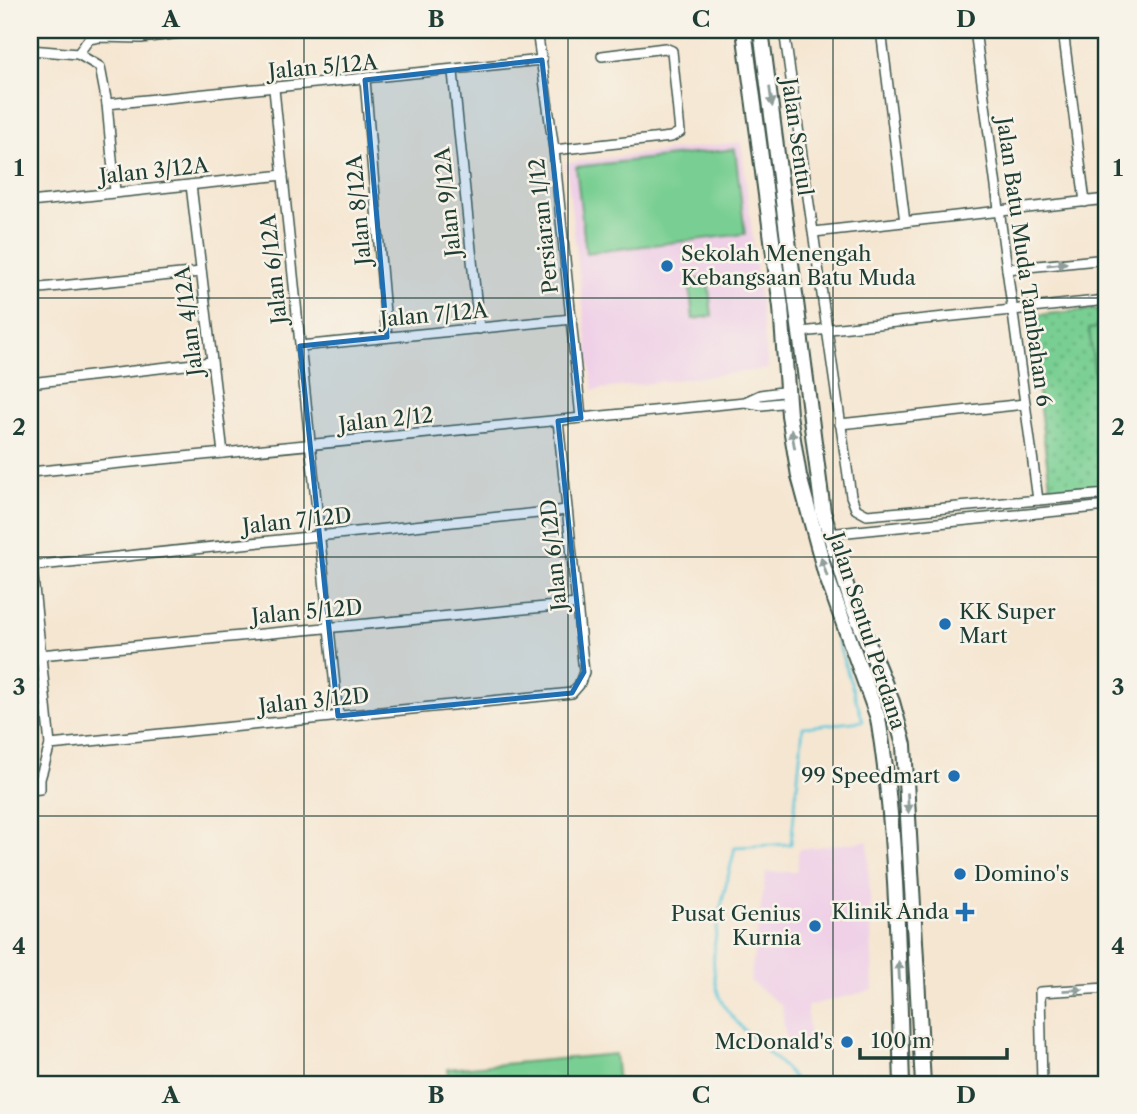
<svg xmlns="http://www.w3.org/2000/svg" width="1137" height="1114" viewBox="0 0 1137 1114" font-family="'Libre Caslon Text',serif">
  <defs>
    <pattern id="park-dots" width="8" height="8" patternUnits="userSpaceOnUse" patternTransform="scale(1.75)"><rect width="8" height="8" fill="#79cf93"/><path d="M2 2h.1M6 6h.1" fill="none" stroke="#63a979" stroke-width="1.8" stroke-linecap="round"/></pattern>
  </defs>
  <rect width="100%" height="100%" fill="#f7f3e8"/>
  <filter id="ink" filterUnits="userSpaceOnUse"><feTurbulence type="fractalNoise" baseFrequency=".0143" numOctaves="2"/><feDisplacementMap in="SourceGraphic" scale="14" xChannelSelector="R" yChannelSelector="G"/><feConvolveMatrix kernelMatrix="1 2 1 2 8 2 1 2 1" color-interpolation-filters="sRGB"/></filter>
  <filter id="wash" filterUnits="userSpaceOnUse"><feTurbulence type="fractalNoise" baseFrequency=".00686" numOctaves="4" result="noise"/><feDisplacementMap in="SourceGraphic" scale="28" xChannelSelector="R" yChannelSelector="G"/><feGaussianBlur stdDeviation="1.57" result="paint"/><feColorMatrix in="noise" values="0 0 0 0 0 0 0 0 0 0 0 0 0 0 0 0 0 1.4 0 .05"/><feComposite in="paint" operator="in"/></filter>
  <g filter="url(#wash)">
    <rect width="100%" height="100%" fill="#f5e6d1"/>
    <g fill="#efd0e7">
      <path d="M741,142L768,369L593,390L566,163Z"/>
      <path d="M868,841L873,990L807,1006L810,1047L786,1044L782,1006L750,981L766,872H797L799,849Z"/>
    </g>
    <path fill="url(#park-dots)" stroke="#4c8664" stroke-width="2" d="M1107,308V484L1051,493L1028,316Z"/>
    <g fill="#79cf93" stroke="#4c8664" stroke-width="2">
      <path d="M735,149L745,234L586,253L576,167Z"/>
      <path d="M708,278L712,316L693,319L689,280Z"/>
      <path d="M1107,327V463H1106L1089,329Z"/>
      <path d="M615,1054L618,1084H450L448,1069Z"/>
    </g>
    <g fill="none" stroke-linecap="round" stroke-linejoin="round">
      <path stroke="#5ec7da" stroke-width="2.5" d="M799,1084C778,1057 747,1038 727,1010C697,971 726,892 735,847L791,844L803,727L863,721L837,640"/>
    </g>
  </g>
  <g filter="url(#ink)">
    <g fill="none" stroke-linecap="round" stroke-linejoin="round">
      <g stroke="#3f564c" stroke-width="12">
        <g id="street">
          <path d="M537,30L554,150L581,418"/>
          <path d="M784,30L851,496L856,509L867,515L1107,494"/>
          <path d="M881,30L905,222"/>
          <path d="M975,30L1038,500"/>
          <path d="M1063,30L1085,202"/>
          <path d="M30,50L78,54L100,67L107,104L115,192"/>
          <path d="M78,54L89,39L99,37L141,38L204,30"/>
          <path d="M453,72L479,329"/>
          <path d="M365,80L387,337"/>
          <path d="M274,89L338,716"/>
          <path d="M107,104L542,60"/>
          <path d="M554,150L671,137L680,132L672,51L665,48L602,56"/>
          <path d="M191,185L223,453"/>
          <path d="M30,202L283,175"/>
          <path d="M814,232L1107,199"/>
          <path d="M1007,269L1107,259"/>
          <path d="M30,289L201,272"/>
          <path d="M801,332L1107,300"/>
          <path d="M300,346L572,319"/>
          <path d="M30,383L211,362"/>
          <path d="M747,401L760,395L789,391"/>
          <path d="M840,424L1025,404"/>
          <path d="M30,472L745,402L762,405L789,402"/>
          <path d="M828,534L1107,506"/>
          <path d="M30,548L50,745L40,779V789L30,790"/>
          <path d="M31,566L567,510"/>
          <path d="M40,655L577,604"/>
          <path d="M50,745L572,693L579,685L584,672L558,421"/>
          <path d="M1042,1084L1040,992L1107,988"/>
        </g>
      </g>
      <g stroke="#3f564c" stroke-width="18">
        <g id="primary">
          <path d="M744,30L781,307L789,415L799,476L825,572L878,718C898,839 898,962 902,1084"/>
          <path d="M761,30L823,512L852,604L892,702L904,745L923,1084"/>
        </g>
      </g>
      <use href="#street" stroke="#fff" stroke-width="9"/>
      <use href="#primary" stroke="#fff" stroke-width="14"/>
    </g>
    <defs><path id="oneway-solid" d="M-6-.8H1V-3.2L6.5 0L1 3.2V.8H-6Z" transform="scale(1.75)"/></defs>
    <g fill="#8f9e9a">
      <use href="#oneway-solid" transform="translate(771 97) rotate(82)"/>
      <use href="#oneway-solid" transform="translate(1057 264) rotate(-6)"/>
      <use href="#oneway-solid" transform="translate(793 439) rotate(-100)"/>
      <use href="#oneway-solid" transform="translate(824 567) rotate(-108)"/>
      <use href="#oneway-solid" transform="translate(908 803) rotate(87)"/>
      <use href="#oneway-solid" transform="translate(899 971) rotate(-93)"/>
      <use href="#oneway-solid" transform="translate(1073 990) rotate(-3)"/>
    </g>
  </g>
  <path fill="#1f6fb2" fill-opacity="0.2" stroke="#1f6fb2" stroke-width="5" stroke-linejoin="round" d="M542,60L581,418L558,421L584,672L572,693L338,716L300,346L387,337L365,80Z"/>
  <path fill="none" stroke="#1f3d34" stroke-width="2" stroke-opacity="0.55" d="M304,30V1084M568,30V1084M833,30V1084M30,298H1107M30,557H1107M30,816H1107"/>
  <g fill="#1f6fb2" stroke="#f7f3e8" stroke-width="2.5">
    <circle cx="667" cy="266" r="7"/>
    <circle cx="945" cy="624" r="7"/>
    <circle cx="954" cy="776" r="7"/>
    <circle cx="960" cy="874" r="7"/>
    <path d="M961.5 901.5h7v7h7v7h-7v7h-7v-7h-7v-7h7z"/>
    <circle cx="815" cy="926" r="7"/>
    <circle cx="847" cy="1042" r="7"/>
  </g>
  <g text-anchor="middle" stroke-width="5" stroke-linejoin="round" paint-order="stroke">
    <g font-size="21" fill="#1f3d34" stroke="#f7f3e8">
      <text transform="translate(323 67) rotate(-5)" y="7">Jalan 5/12A</text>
      <text transform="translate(797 137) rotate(82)" y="7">Jalan Sentul</text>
      <text transform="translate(154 171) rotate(-6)" y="7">Jalan 3/12A</text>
      <text transform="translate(448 202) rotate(-96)" y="7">Jalan 9/12A</text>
      <text transform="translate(359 210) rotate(-95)" y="7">Jalan 8/12A</text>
      <text transform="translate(544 226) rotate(-96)" y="7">Persiaran 1/12</text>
      <text transform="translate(1024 262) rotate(82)" y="7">Jalan Batu Muda Tambahan 6</text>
      <text transform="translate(274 269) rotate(-96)" y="7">Jalan 6/12A</text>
      <text transform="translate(434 315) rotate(-5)" y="7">Jalan 7/12A</text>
      <text transform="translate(189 321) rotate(-97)" y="7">Jalan 4/12A</text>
      <text transform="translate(386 420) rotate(-6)" y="7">Jalan 2/12</text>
      <text transform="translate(297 521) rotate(-6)" y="7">Jalan 7/12D</text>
      <text transform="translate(554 555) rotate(-96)" y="7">Jalan 6/12D</text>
      <text transform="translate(307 612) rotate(-5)" y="7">Jalan 5/12D</text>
      <text transform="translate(867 631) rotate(72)" y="7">Jalan Sentul Perdana</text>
      <text transform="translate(314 701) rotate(-6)" y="7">Jalan 3/12D</text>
    </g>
    <g font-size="21" fill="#1f3d34" stroke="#f7f3e8" text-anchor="end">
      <text x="681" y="261" text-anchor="start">Sekolah Menengah<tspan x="681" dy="24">Kebangsaan Batu Muda</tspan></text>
      <text x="959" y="619" text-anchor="start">KK Super<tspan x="959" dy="24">Mart</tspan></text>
      <text x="940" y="783">99 Speedmart</text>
      <text x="974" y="881" text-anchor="start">Domino's</text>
      <text x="949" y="919">Klinik Anda</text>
      <text x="801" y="921">Pusat Genius<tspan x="801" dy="24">Kurnia</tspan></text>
      <text x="833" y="1049">McDonald's</text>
    </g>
  </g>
  <rect width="1137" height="1114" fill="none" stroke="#f7f3e8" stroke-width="77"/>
  <path d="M860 1048v10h147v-10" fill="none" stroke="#1f3d34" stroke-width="3.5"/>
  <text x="871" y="1048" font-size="21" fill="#1f3d34" stroke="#f7f3e8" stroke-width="5" paint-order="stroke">100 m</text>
  <rect x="38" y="38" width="1060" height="1038" fill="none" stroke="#1f3d34" stroke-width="2.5"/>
  <g font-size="23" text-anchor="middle" font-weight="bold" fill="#1f3d34">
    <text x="171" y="27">A</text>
    <text x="436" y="27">B</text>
    <text x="701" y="27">C</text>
    <text x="966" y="27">D</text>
    <text x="19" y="176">1</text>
    <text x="1118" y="176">1</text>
    <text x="19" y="435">2</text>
    <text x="1118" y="435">2</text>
    <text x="19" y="695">3</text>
    <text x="1118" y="695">3</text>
    <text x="19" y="954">4</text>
    <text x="1118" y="954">4</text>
    <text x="171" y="1103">A</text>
    <text x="436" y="1103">B</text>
    <text x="701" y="1103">C</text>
    <text x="966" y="1103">D</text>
  </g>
</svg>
